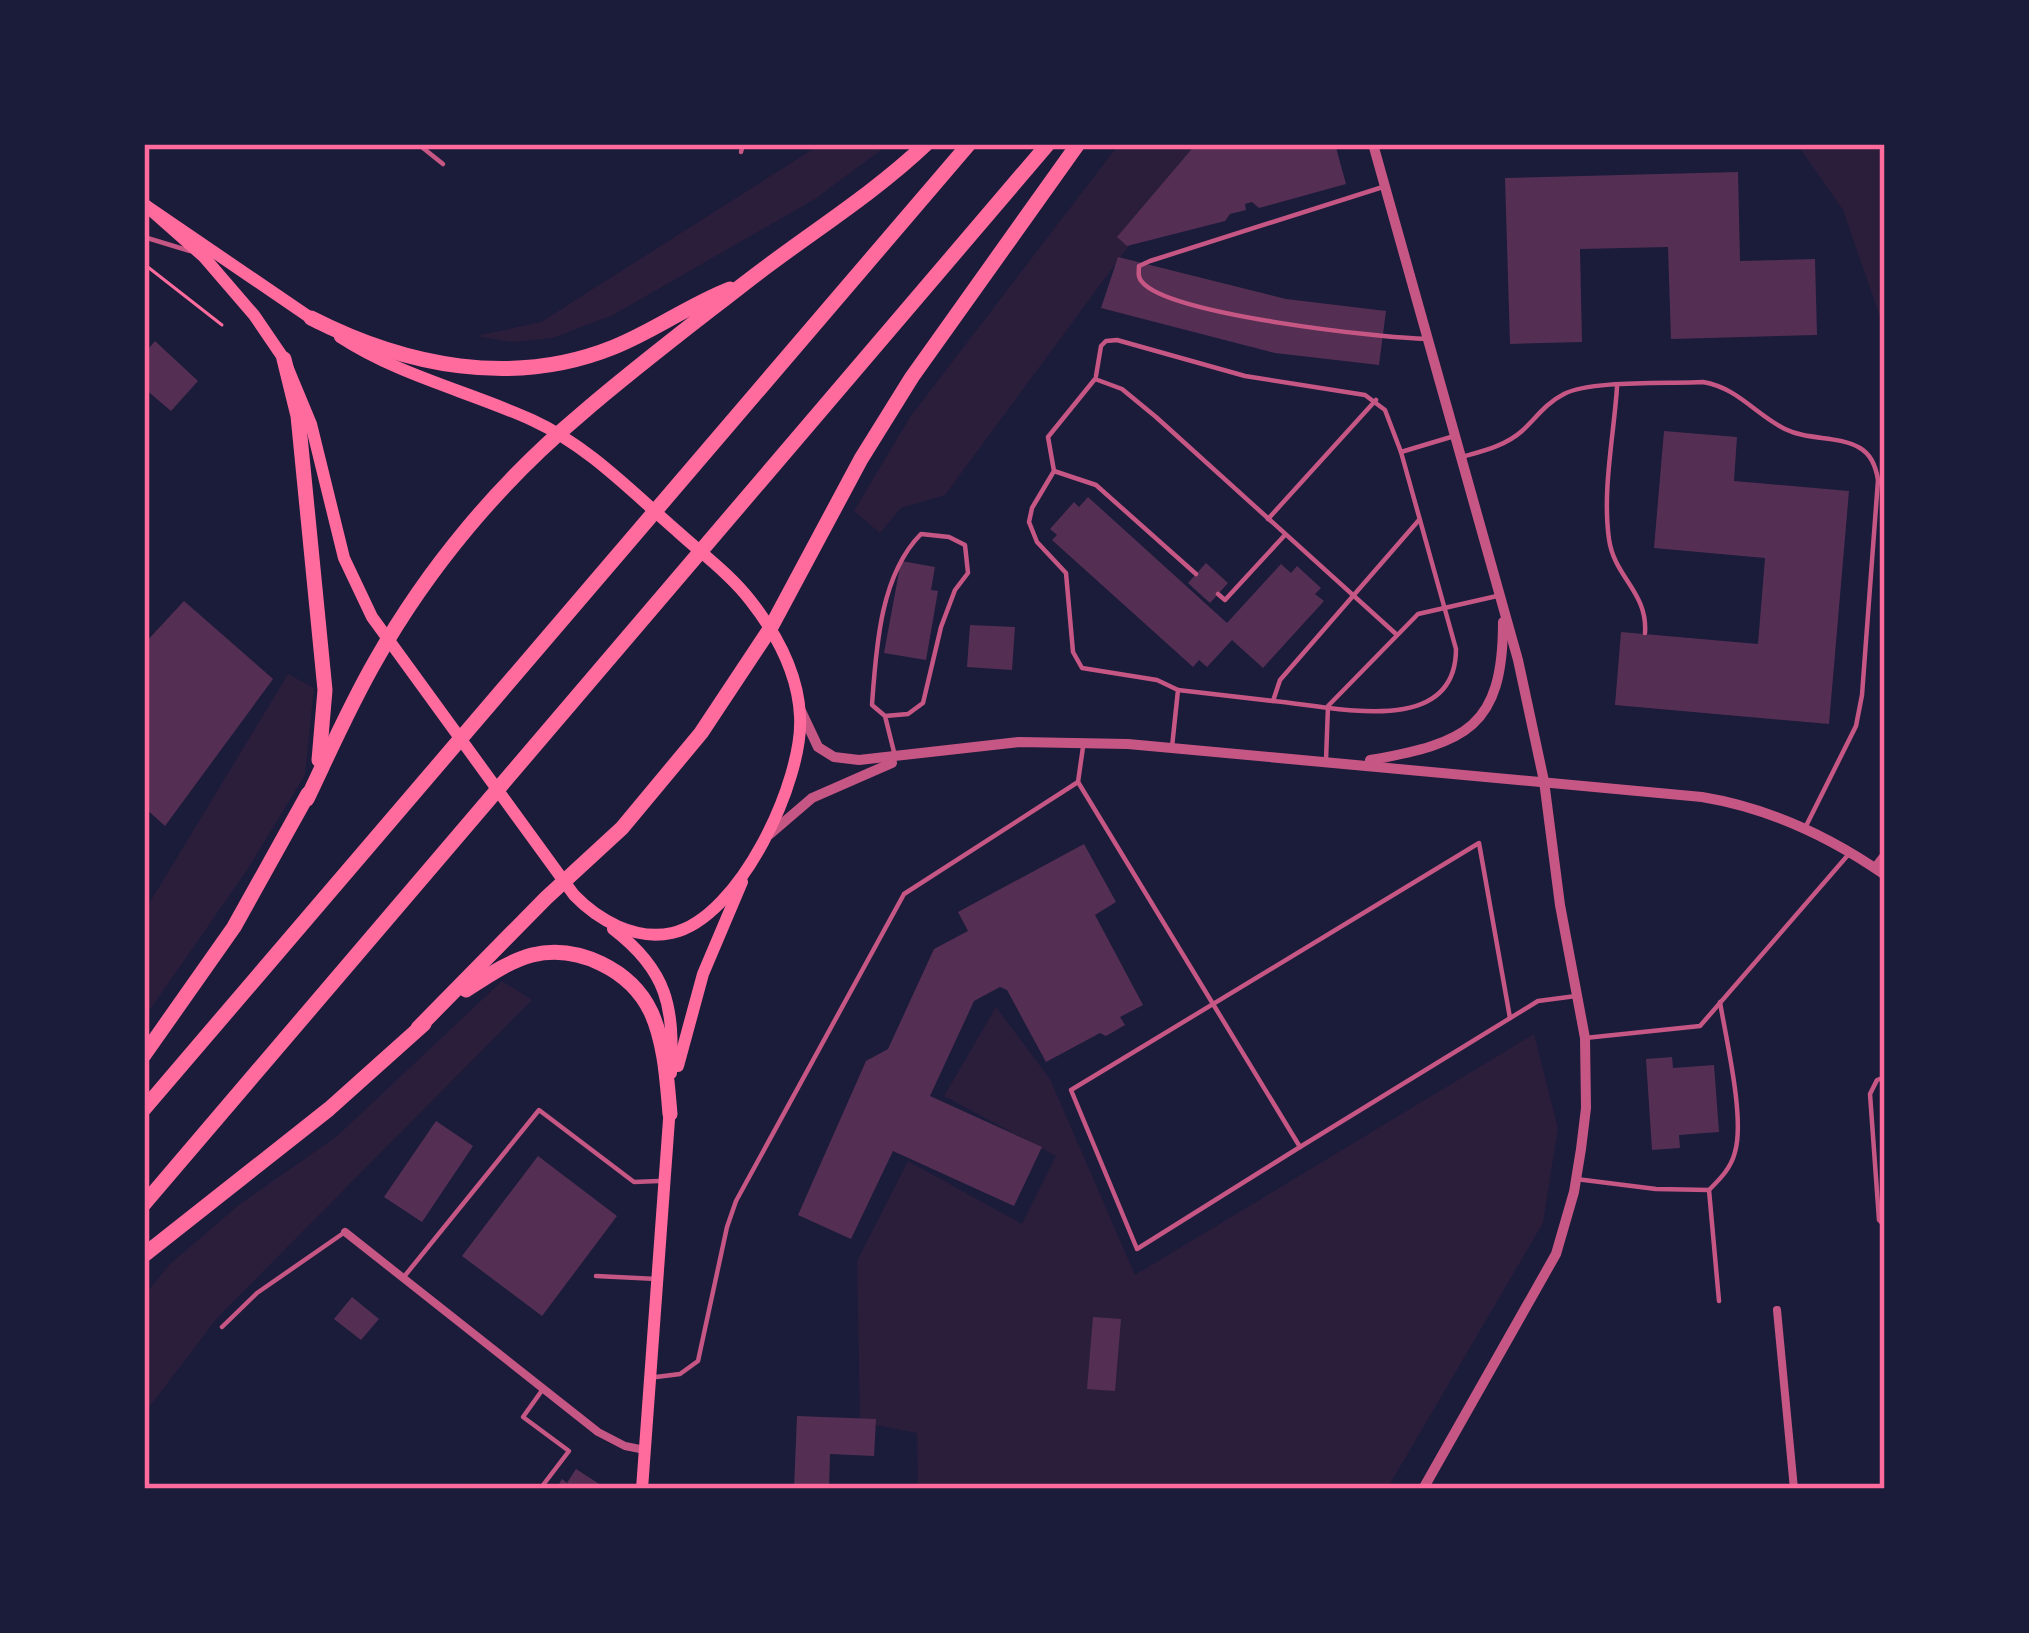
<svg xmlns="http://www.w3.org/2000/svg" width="2029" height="1633" viewBox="0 0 2029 1633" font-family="Karla,sans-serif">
  <rect width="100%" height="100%" fill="#1b1b3a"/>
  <g fill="#2a1e3b">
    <path d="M821,144H889L815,199L613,315L553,338L512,342L476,336L541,322Z"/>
    <path d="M1119,144H1204L945,495L901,508L880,533L854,511L910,417Z"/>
    <path d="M1797,144H1885V331L1843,210Z"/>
    <path d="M288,674L314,688L305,775L247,870L144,1018V912Z"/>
    <path d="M502,981L532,1000L218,1317L144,1414V1296L169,1265L240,1204L336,1137Z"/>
    <path d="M996,1007L1050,1079L1135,1275L1534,1034L1558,1128L1543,1223L1387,1489H918L917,1433L860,1422L857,1261L908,1161L1022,1224L1056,1156L944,1096Z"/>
  </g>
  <g fill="#542f53">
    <path d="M1196,144H1335L1346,184L1259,208L1252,202L1245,204L1246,210L1230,214L1225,221L1127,246L1117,237Z"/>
    <path d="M1738,172L1740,261L1815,259L1817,335L1671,339L1668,247L1580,249L1582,342L1510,344L1505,178Z"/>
    <path d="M1118,257L1286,299L1386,311L1379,365L1275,353L1101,308Z"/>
    <path d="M155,341L198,381L171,411L144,388V354Z"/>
    <path d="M1664,431L1737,437L1734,481L1849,491L1829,724L1615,705L1621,632L1758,644L1765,558L1654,548Z"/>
    <path d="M1088,497L1227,623L1281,564L1291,573L1297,566L1321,588L1315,594L1324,601L1263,668L1232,640L1207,667L1199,660L1193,667L1052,540L1057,535L1050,529L1074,502L1079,507Z"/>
    <path d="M901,561L935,567L931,590L938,591L926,660L884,653Z"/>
    <path d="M1206,563L1228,583L1210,603L1188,583Z"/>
    <path d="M184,601L273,679L165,826L144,807V644Z"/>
    <path d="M970,625L1015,627L1012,670L967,667Z"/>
    <path d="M1084,844L1116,902L1095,915L1143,1005L1120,1017L1125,1025L1106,1036L1100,1033L1046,1062L1007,990L1000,987L974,1001L930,1096L1042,1147L1014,1206L893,1151L851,1239L798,1215L866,1061L888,1049L934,949L968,931L958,912Z"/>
    <path d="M1672,1057L1673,1068L1714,1065L1719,1132L1679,1135L1680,1148L1652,1150L1646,1059Z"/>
    <path d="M436,1121L473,1146L422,1222L384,1197Z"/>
    <path d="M538,1156L617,1216L542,1316L462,1256Z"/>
    <path d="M352,1297L379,1319L361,1340L334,1319Z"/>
    <path d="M1093,1317L1121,1319L1115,1391L1087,1389Z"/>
    <path d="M797,1416L876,1419L874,1456L830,1454L829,1489H794Z"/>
    <path d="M576,1469L607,1489H556L562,1479L567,1483Z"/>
  </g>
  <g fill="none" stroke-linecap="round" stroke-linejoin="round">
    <path stroke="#ff6b9d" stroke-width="3" d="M144,264L222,325"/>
    <g stroke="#c65784" stroke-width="4.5">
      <path d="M418,144L443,164"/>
      <path d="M741,152L743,144"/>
      <path d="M1386,186L1150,261L1139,266C1139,272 1137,277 1143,283C1173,315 1379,338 1428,339"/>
      <path d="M144,237L190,251"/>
      <path d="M1096,376L1101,346L1106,341L1117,340L1245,376L1365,395L1385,410L1401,452L1451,437"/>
      <path d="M1617,387C1614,435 1602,490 1609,539C1614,577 1648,592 1645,633"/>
      <path d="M1462,457C1483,451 1505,446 1522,431C1536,418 1546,403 1564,394C1590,380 1669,384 1703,382C1738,388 1755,414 1785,429C1809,441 1838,435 1860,448C1872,455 1876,467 1878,480L1862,695L1856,726L1806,826"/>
      <path d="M1054,471L1096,485L1196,574"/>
      <path d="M1268,519L1376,400"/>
      <path d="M1218,594L1225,600L1284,536"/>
      <path d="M1178,690L1273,701L1280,680L1419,520"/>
      <path d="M1273,701C1331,706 1456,740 1456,649L1401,452"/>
      <path d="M885,716L872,705C876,649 880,575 921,534L949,537L965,545L968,573L955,590L941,627L923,703L908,714L885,716L894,752"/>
      <path d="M1172,747L1178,690L1157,680L1082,668L1073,652L1066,573L1037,542L1029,522L1032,508L1054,471L1048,437L1095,379L1122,389L1156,417L1396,634"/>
      <path d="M1326,760L1328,706L1418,614L1497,596"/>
      <path d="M1078,782L1300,1147L1538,1001L1576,996"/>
      <path d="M1585,1038L1700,1026L1848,855"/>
      <path d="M1885,1077L1877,1080L1870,1094L1879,1220L1885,1226"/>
      <path d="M1300,1147L1137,1249L1071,1090L1479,843L1510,1018"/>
      <path d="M1576,1179L1656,1189L1709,1190L1719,1301"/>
      <path d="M1709,1190C1721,1178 1731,1168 1735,1152C1745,1118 1726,1039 1720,1002"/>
      <path d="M596,1276L657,1279"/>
      <path d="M403,1278L539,1110L634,1182L659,1181"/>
      <path d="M222,1327L257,1293L345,1232"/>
      <path d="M656,1377L680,1374L698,1361L727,1227L736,1201L904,894L1078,782L1083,747"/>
      <path d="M465,1489L467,1486"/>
      <path d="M540,1489L569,1451L523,1417L543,1389"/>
    </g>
    <g stroke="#c65784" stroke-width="8">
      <path d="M1874,868L1885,854"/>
      <path d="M345,1232L598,1432L625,1446L645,1450"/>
      <path d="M1777,1310L1794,1489"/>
    </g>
    <g stroke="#c65784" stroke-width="10">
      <path d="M1373,144L1518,660L1544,781L1560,905L1585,1038L1586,1108L1581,1149L1574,1192L1556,1254L1423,1489"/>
      <path d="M801,711L818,747L834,757L859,760L1019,742L1128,744L1702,797C1769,808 1829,836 1885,875"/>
      <path d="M1370,760C1466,743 1503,728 1503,622"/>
      <path d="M770,834L812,798L892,763"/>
    </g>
    <g stroke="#ff6b9d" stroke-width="12">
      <path d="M144,204L204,257L254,315L284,359L311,424L344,558L372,617L574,895C598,920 635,941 672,933C740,918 804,779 800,716C798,673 776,633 750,600C730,574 701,553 677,531C632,492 587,445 532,420C468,391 400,376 340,337"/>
      <path d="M145,205L318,323"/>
      <path d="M613,929C668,971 674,1007 671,1073"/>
      <path d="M678,1066L703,974L742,882"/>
      <path d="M642,1489L670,1106"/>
    </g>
    <g stroke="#ff6b9d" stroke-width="15">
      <path d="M311,318C405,366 513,388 614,347C654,331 689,305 730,289"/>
      <path d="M284,359L298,416L325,690L319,760"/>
      <path d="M307,799C329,753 350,705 376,660C428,568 499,483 580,415C633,369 690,326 745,283C805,236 870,197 926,144"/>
      <path d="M466,990C486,977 509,961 532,955C578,944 631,970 651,1012C665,1043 667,1080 670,1114"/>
      <path d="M418,1028L546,898L622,828L701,733L770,629L861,459L912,377L1078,144"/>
      <path d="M144,1055L234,927L308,794"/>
      <path d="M144,1109L969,144"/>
      <path d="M144,1204L1048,144"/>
      <path d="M144,1255L329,1109L424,1024"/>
    </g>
  </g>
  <rect width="2029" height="1633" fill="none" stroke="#1b1b3a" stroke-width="294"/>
  <rect x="147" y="147" width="1735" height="1339" fill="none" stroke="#ff6b9d" stroke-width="4.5"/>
</svg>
